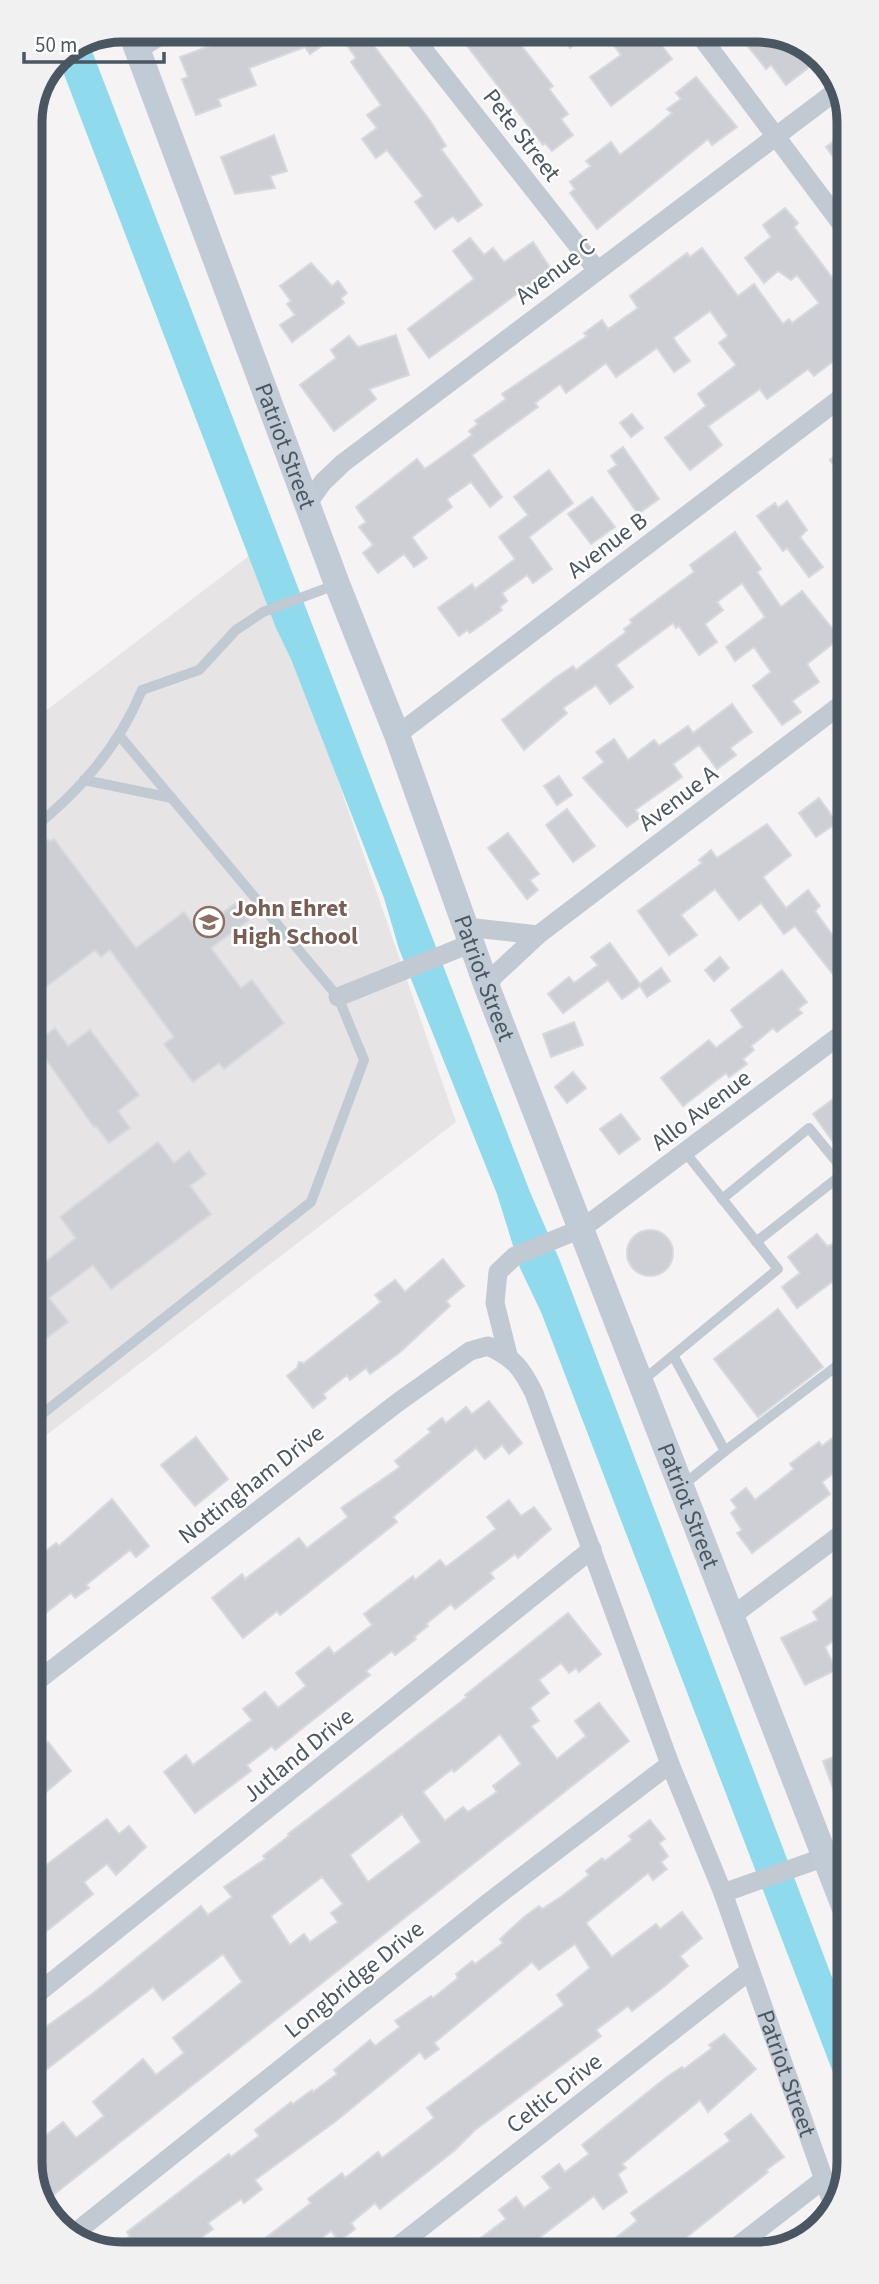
<svg xmlns="http://www.w3.org/2000/svg" width="879" height="2284" viewBox="0 0 879 2284" font-family="'Source Sans 3',sans-serif">
  <rect width="100%" height="100%" fill="#f5f3f3"/>
  <path fill="#e6e4e5" d="M258,549L456,1122L32,1446L31,722Z"/>
  <path fill="#90daee" d="M89,43L530,1192L560,1261L849,2022V2114L541,1312L520,1268L497,1194L399,949L384,898L291,659L276,628L57,56Z"/>
  <g fill="#cdcfd5" stroke="#d7d9de" stroke-width="2" fill-rule="evenodd">
    <path d="M242,30H362L429,119L446,146L441,149L482,205L458,222L453,216L435,229L415,202L423,196L387,150L376,158L362,139L377,128L367,115L381,105L351,62L356,58L339,34L310,54L305,47L249,68L256,85L218,99L221,106L196,115L182,79L188,77L180,57L244,33Z"/>
    <path d="M455,30H509L553,86L549,89L568,114L561,119L573,135L552,151L545,143L543,145Z"/>
    <path d="M557,30H593L570,48Z"/>
    <path d="M602,30H650L672,59L611,106L590,77L621,55Z"/>
    <path d="M735,30H764L818,52L821,58L786,85L771,65L766,69Z"/>
    <path d="M696,77L737,127L712,145L708,139L597,229L570,193L575,189L570,182L591,166L586,161L611,142L620,155L653,129L672,113L667,109L681,99L676,93Z"/>
    <path d="M846,132V175L826,147Z"/>
    <path d="M274,135L287,171L270,176L275,188L235,194L221,157Z"/>
    <path d="M785,208L798,223L794,227L846,296V348L837,355L839,357L814,376L808,369L767,399L760,389L708,426L722,445L690,470L665,438L706,406L698,394L736,365L719,343L728,336L710,311L673,338L690,361L674,372L657,348L616,377L606,363L566,393L560,384L535,403L538,407L472,455L502,497L490,507L471,482L447,499L452,507L412,537L427,558L414,567L404,554L378,573L363,553L373,545L359,527L366,522L356,507L417,459L425,469L472,435L469,431L478,424L475,421L506,399L502,394L587,336L584,333L602,320L608,329L638,308L630,296L687,253L690,257L702,248L738,296L754,284L783,324L789,319L792,323L819,303L797,275L791,280L778,271L764,283L745,258L771,237L763,225Z"/>
    <path d="M470,238L484,255L493,248L504,262L533,242L551,269L429,358L408,329L474,279L453,251Z"/>
    <path d="M311,263L332,286L338,281L347,293L341,298L344,303L292,342L280,325L295,315L287,304L291,301L280,286Z"/>
    <path d="M396,335L409,375L369,389L376,399L334,431L300,385L336,358L331,350L349,336L358,347Z"/>
    <path d="M632,414L643,428L631,437L620,423Z"/>
    <path d="M623,447L659,499L638,514L608,471L617,465L611,456Z"/>
    <path d="M847,447V483L830,460Z"/>
    <path d="M549,470L573,503L529,537L552,569L533,583L527,575L502,593L507,601L500,607L502,610L470,633L467,630L459,636L438,608L472,584L475,589L515,559L499,537L528,515L514,497Z"/>
    <path d="M592,497L615,527L591,544L568,514Z"/>
    <path d="M787,501L807,530L800,537L823,567L809,577L787,548L783,551L757,516L775,503L778,508Z"/>
    <path d="M735,532L761,569L757,572L781,607L802,591L840,638L807,664L819,682L792,701L801,712L782,725L753,686L771,672L754,647L735,661L726,647L765,617L742,583L717,602L723,610L705,624L717,642L699,655L679,626L676,628L673,623L616,665L633,687L610,704L596,685L563,708L567,713L524,750L502,720L555,678L573,666L576,670L626,632L624,629L632,623L630,620L694,572L690,565Z"/>
    <path d="M732,704L752,732L730,748L736,755L717,769L699,745L673,764L682,777L635,810L641,817L627,827L583,778L604,762L596,752L614,739L628,760L654,740L659,746L688,726L693,733Z"/>
    <path d="M559,776L572,795L557,805L544,786Z"/>
    <path d="M819,798L837,823L816,837L799,813Z"/>
    <path d="M567,809L595,846L573,862L546,825Z"/>
    <path d="M767,824L791,855L763,877L786,908L808,890L820,906L815,911L847,955V992L795,926L784,934L761,903L739,920L715,889L681,915L697,935L669,955L638,911L702,863L699,860L711,850L717,858Z"/>
    <path d="M508,833L539,874L530,880L538,890L527,899L488,848Z"/>
    <path d="M40,838L51,841L54,839L136,948L184,912L198,931L236,903L249,920L211,948L241,988L252,980L284,1023L224,1069L219,1063L193,1082L164,1044L174,1037L110,950L101,957L95,950L31,998V845Z"/>
    <path d="M610,943L640,984L661,968L670,981L647,997L640,986L622,999L608,980L563,1013L548,994L569,977L574,983L598,965L591,957Z"/>
    <path d="M720,957L729,968L714,981L705,970Z"/>
    <path d="M782,970L807,1002L798,1009L802,1013L777,1032L773,1028L751,1046L754,1050L743,1059L747,1064L729,1077L726,1073L683,1106L661,1078L709,1040L716,1048L743,1027L731,1010Z"/>
    <path d="M574,1022L583,1045L551,1057L543,1034Z"/>
    <path d="M55,1028L68,1046L90,1030L139,1095L118,1111L130,1128L109,1143L96,1126L94,1127L35,1044Z"/>
    <path d="M573,1072L586,1088L567,1103L555,1087Z"/>
    <path d="M848,1088V1143L839,1150L813,1114Z"/>
    <path d="M621,1114L640,1139L619,1154L600,1129Z"/>
    <path d="M158,1142L174,1163L189,1151L206,1174L190,1186L211,1214L111,1289L93,1265L49,1298L68,1322L32,1349V1272L76,1238L60,1217Z"/>
    <circle cx="650" cy="1253" r="23"/>
    <path d="M817,1234L827,1246L839,1242L848,1270L797,1308L782,1287L800,1273L788,1257Z"/>
    <path d="M443,1259L464,1286L446,1301L450,1306L399,1353L370,1374L366,1368L350,1380L347,1375L323,1394L326,1398L313,1408L287,1376L297,1368L299,1362L304,1363L368,1313L381,1302L375,1295L395,1280L405,1292Z"/>
    <path d="M778,1309L823,1367L758,1417L714,1359Z"/>
    <path d="M489,1401L522,1443L509,1454L502,1445L485,1459L476,1448L393,1517L397,1522L280,1615L277,1611L243,1638L212,1598L242,1574L245,1579L299,1538L307,1548L348,1517L341,1508L400,1467L395,1461L431,1432L428,1429L442,1418L446,1423L466,1407L472,1414Z"/>
    <path d="M848,1426V1462L822,1482L830,1494L752,1553L737,1533L742,1530L731,1513L737,1508L731,1500L746,1488L755,1500L794,1469L790,1464L819,1442L822,1446Z"/>
    <path d="M196,1437L228,1479L195,1506L161,1465Z"/>
    <path d="M112,1499L149,1546L136,1557L130,1550L86,1585L89,1588L75,1598L71,1593L32,1624V1576L39,1544L44,1552L56,1543L59,1546Z"/>
    <path d="M509,1500L521,1516L534,1507L551,1529L518,1558L515,1554L490,1573L494,1578L455,1609L451,1604L426,1624L428,1626L414,1637L416,1639L395,1655L392,1651L366,1671L370,1675L304,1727L275,1750L272,1746L247,1765L251,1771L195,1813L164,1772L186,1755L193,1765L252,1720L243,1709L265,1692L278,1708L306,1686L296,1673L329,1647L334,1654L372,1625L364,1614L413,1576L415,1580L440,1560L446,1567L496,1529L487,1517Z"/>
    <path d="M832,1597L848,1618V1629L825,1647L836,1670L805,1685L781,1638L818,1620L813,1612Z"/>
    <path d="M568,1613L601,1654L579,1672L576,1668L569,1673L561,1663L539,1680L549,1693L530,1708L539,1721L531,1726L557,1759L586,1736L575,1721L599,1703L629,1741L43,2203L33,2187V2149L40,2140L63,2122L76,2138L104,2116L93,2102L143,2059L156,2075L184,2053L173,2038L242,1982L223,1954L163,2000L153,1987L33,2080V2036L92,1994L201,1906L208,1915L232,1897L224,1887L265,1859L263,1856L289,1836L288,1834L467,1697L465,1695ZM500,1734L521,1764L493,1786L497,1792L468,1812L463,1807L445,1821L423,1792L452,1769L454,1772ZM402,1814L421,1842L368,1882L350,1855ZM322,1877L343,1904L331,1913L338,1922L310,1942L304,1934L290,1945L271,1916Z"/>
    <path d="M32,1737L41,1748L48,1742L71,1771L40,1797L32,1788Z"/>
    <path d="M849,1751V1826L847,1827L823,1761Z"/>
    <path d="M107,1819L119,1834L129,1826L146,1847L116,1875L107,1864L84,1882L93,1894L33,1942V1875Z"/>
    <path d="M650,1820L665,1839L659,1843L668,1856L661,1862L667,1869L653,1880L648,1873L586,1923L612,1957L656,1924L660,1929L682,1912L702,1938L680,1956L688,1966L665,1986L632,2011L628,2006L596,2030L601,2036L475,2130L454,2151L380,2209L375,2203L351,2223L355,2229L339,2241L331,2231L302,2253H246L311,2203L308,2199L342,2173L345,2178L378,2152L382,2158L434,2118L427,2108L564,2005L557,1995L590,1968L575,1944L539,1970L532,1962L434,2043L439,2049L425,2059L420,2052L336,2121L255,2180L262,2189L244,2203L241,2199L208,2223L213,2229L198,2240L202,2243L189,2254H127L119,2244L130,2236L127,2232L229,2154L231,2157L259,2136L255,2130L291,2102L293,2104L312,2090L313,2092L337,2074L334,2070L370,2040L375,2046L400,2027L395,2021L431,1996L433,1998L458,1978L456,1974L472,1961L475,1964L503,1943L500,1939L524,1917L539,1906L542,1909L562,1896L589,1875L586,1871L602,1858L605,1861L632,1840L629,1836Z"/>
    <path d="M724,2034L756,2069L708,2112L700,2100L622,2164L626,2168L618,2174L627,2192L603,2209L594,2196L535,2241L544,2252H462L506,2219L499,2210L516,2197L524,2208L551,2188L542,2177L559,2164L565,2172L589,2154L582,2145L668,2076L682,2067L684,2069L712,2048L709,2045Z"/>
    <path d="M751,2114L784,2157L766,2170L768,2172L668,2252H598L637,2221L631,2213L730,2141L725,2134Z"/>
  </g>
  <g fill="none" stroke-linecap="round" stroke-linejoin="round">
    <g stroke="#c1cad2" stroke-width="10">
      <path d="M84,780L172,798"/>
      <path d="M31,830C78,793 119,746 142,690L199,670L236,630L263,612L335,585"/>
      <path d="M722,1199L809,1128L845,1172L756,1242"/>
      <path d="M674,1357L725,1451L682,1486"/>
      <path d="M642,1381L778,1269L685,1152"/>
      <path d="M32,1422L311,1202L364,1060L338,997L119,735"/>
      <path d="M725,1451L838,1365"/>
    </g>
    <g stroke="#c1cad2" stroke-width="19">
      <path d="M408,30L597,270"/>
      <path d="M696,30L846,230"/>
      <path d="M138,50L169,30"/>
      <path d="M308,503L323,482L343,463L840,88"/>
      <path d="M397,735L846,394"/>
      <path d="M466,927L538,935"/>
      <path d="M487,987L494,976L538,935L847,700"/>
      <path d="M338,997L472,943"/>
      <path d="M508,1355L495,1303L498,1272L515,1256L583,1228L847,1030"/>
      <path d="M835,1539L848,1555"/>
      <path d="M732,1616L848,1529"/>
      <path id="s1" d="M32,1685L397,1403L470,1351L488,1346C514,1358 521,1367 534,1393L670,1764L723,1893L834,2208"/>
      <path d="M723,1893L825,1857"/>
      <path d="M33,1997L592,1549"/>
      <path d="M71,2236L493,1899L670,1764"/>
      <path d="M731,2251L824,2179"/>
      <path d="M389,2253L748,1972"/>
    </g>
    <path stroke="#c1cbd6" stroke-width="26" id="s2" d="M130,30L337,584L397,735L487,987L849,1919"/>
  </g>
  <defs>
    <g id="school-ring" transform="scale(1.575)"><circle r="9.5" fill="#fff" stroke="#8d6e63" stroke-width="1.5"/><path d="M0-5L7-2L0 1L-7-2ZM-4 1L0 2.5L4 1V4Q0 6-4 4Z" fill="#8d6e63"/></g>
  </defs>
  <g fill-rule="evenodd">
    <use href="#school-ring" x="209" y="922"/>
  </g>
  <g text-anchor="middle" stroke-width="5" stroke-linejoin="round" paint-order="stroke">
    <g font-size="24" fill="#4a5661" stroke="#fff">
      <text transform="translate(522 135) rotate(52)" y="8">Pete Street</text>
      <text transform="translate(555 271) rotate(-37)" y="8">Avenue C</text>
      <text dy="8" stroke="none"><textPath href="#s2" startOffset="444">Patriot Street</textPath></text>
      <text transform="translate(607 545) rotate(-37)" y="8">Avenue B</text>
      <text transform="translate(678 798) rotate(-37)" y="8">Avenue A</text>
      <text dy="8" stroke="none"><textPath href="#s2" startOffset="1012">Patriot Street</textPath></text>
      <text transform="translate(701 1110) rotate(-37)" y="8">Allo Avenue</text>
      <text transform="translate(251 1484) rotate(-38)" y="8">Nottingham Drive</text>
      <text dy="8" stroke="none"><textPath href="#s2" startOffset="1578">Patriot Street</textPath></text>
      <text transform="translate(298 1755) rotate(-39)" y="8">Jutland Drive</text>
      <text transform="translate(354 1979) rotate(-39)" y="8">Longbridge Drive</text>
      <text dy="8" stroke="none"><textPath href="#s1" startOffset="1363">Patriot Street</textPath></text>
      <text transform="translate(554 2093) rotate(-38)" y="8">Celtic Drive</text>
    </g>
    <g font-size="24" font-weight="bold" fill="#785e54" stroke="#fff" text-anchor="start">
      <text x="232" y="916">John Ehret<tspan x="232" dy="28">High School</tspan></text>
    </g>
  </g>
  <path d="M0 0H879V2284H0ZM122 42H757A80 80 0 0 1 837 122V2162A80 80 0 0 1 757 2242H122A80 80 0 0 1 42 2162V122A80 80 0 0 1 122 42Z" fill="#f1f1f2" fill-rule="evenodd"/>
  <path fill="none" stroke="#4a5661" stroke-width="9" d="M122 42H757A80 80 0 0 1 837 122V2162A80 80 0 0 1 757 2242H122A80 80 0 0 1 42 2162V122A80 80 0 0 1 122 42Z"/>
  <path d="M24 52v10h140v-10" fill="none" stroke="#4a5661" stroke-width="3.5"/>
  <text x="35" y="52" font-size="21" fill="#4a5661" stroke="#ffffff" stroke-width="5" paint-order="stroke">50 m</text>
</svg>
